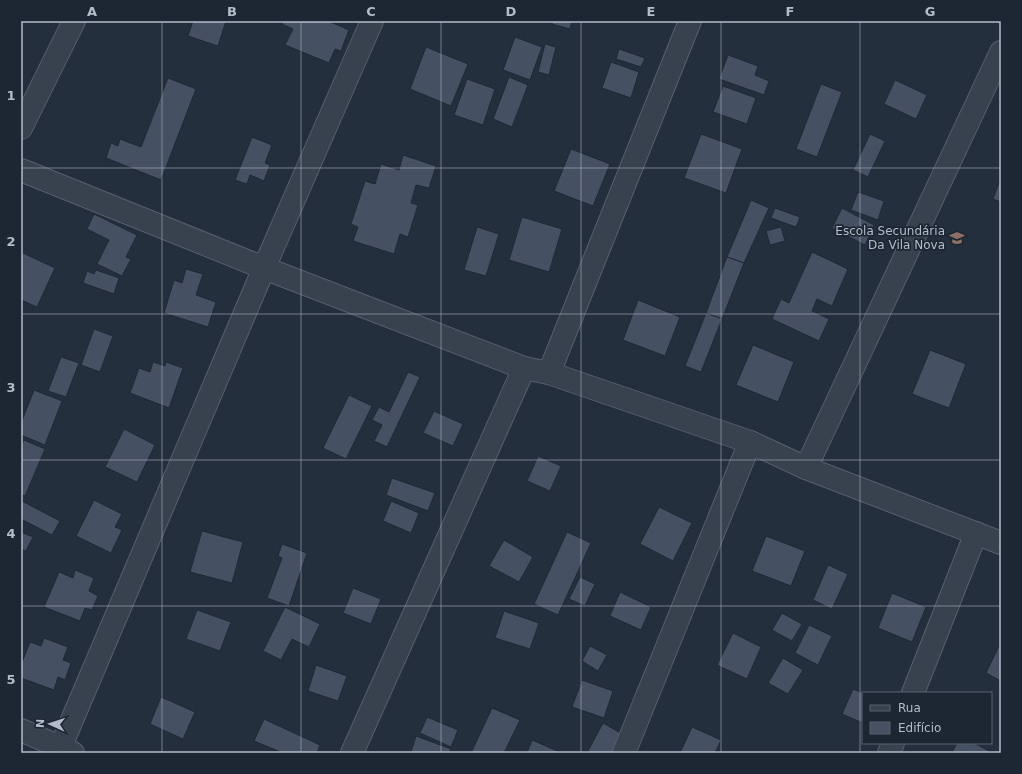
<svg xmlns="http://www.w3.org/2000/svg" width="1022" height="774" viewBox="0 0 1022 774" font-family="'DejaVu Sans',sans-serif">
  <rect width="100%" height="100%" fill="#242f3e"/>
  <g fill="#455162" stroke="#1f2835">
    <path d="M193,21H226L218,46L188,36Z"/>
    <path d="M284,21H328L349,30L341,51L335,49L329,63L285,45L293,29L282,24Z"/>
    <path d="M553,21H572L570,29L552,24Z"/>
    <path d="M515,37L542,47L530,80L503,70Z"/>
    <path d="M545,44L556,47L549,75L538,72Z"/>
    <path d="M426,47L468,64L451,106L410,89Z"/>
    <path d="M619,49L645,58L641,67L616,59Z"/>
    <path d="M728,55L758,66L755,75L769,81L764,95L719,79Z"/>
    <path d="M611,62L639,72L631,98L602,88Z"/>
    <path d="M509,77L528,85L512,127L493,119Z"/>
    <path d="M168,78L196,89L161,180L106,158L111,143L118,146L120,139L141,147Z"/>
    <path d="M467,79L495,89L483,125L454,115Z"/>
    <path d="M895,80L927,95L916,119L884,104Z"/>
    <path d="M821,84L842,92L817,157L796,149Z"/>
    <path d="M723,86L756,98L747,124L713,112Z"/>
    <path d="M701,134L742,149L726,193L684,178Z"/>
    <path d="M870,134L885,141L868,177L853,170Z"/>
    <path d="M252,137L272,145L265,163L270,165L264,181L250,175L247,184L235,180Z"/>
    <path d="M571,149L610,164L593,206L554,191Z"/>
    <path d="M403,155L436,166L429,188L416,185L411,203L418,205L408,237L400,234L394,254L353,241L358,227L351,224L365,181L375,184L381,164L399,170Z"/>
    <path d="M1001,177V202L993,199Z"/>
    <path d="M858,192L884,201L878,220L851,210Z"/>
    <path d="M751,200L769,208L744,263L727,257Z"/>
    <path d="M775,208L800,217L796,227L771,218Z"/>
    <path d="M842,208L874,225L865,245L832,228Z"/>
    <path d="M94,214L137,235L126,257L131,259L122,276L97,264L109,240L87,229Z"/>
    <path d="M522,217L562,229L549,272L509,260Z"/>
    <path d="M477,227L499,234L486,276L464,270Z"/>
    <path d="M781,227L785,241L770,245L766,231Z"/>
    <path d="M21,252L55,268L37,307L21,300Z"/>
    <path d="M812,252L848,269L832,306L817,299L812,311L829,319L819,341L772,319L781,299L789,303Z"/>
    <path d="M727,257L744,263L722,319L706,313Z"/>
    <path d="M186,269L203,274L196,295L216,302L208,327L164,313L174,280L182,283Z"/>
    <path d="M96,270L119,278L114,294L83,283L87,271L94,274Z"/>
    <path d="M638,300L680,317L665,356L623,340Z"/>
    <path d="M706,313L722,319L701,372L685,366Z"/>
    <path d="M94,329L113,336L100,372L81,365Z"/>
    <path d="M753,345L794,362L778,402L736,385Z"/>
    <path d="M930,350L966,364L949,408L912,394Z"/>
    <path d="M61,357L79,363L66,397L48,391Z"/>
    <path d="M153,362L165,366L166,362L183,368L169,408L130,393L139,368L150,372Z"/>
    <path d="M408,372L420,377L387,447L374,441L382,425L372,420L379,407L389,412Z"/>
    <path d="M34,390L62,401L45,445L21,435V423Z"/>
    <path d="M349,395L372,406L346,459L323,448Z"/>
    <path d="M434,411L463,424L453,446L423,433Z"/>
    <path d="M124,429L155,445L137,482L105,467Z"/>
    <path d="M24,440L45,449L25,496L21,494V446Z"/>
    <path d="M538,456L561,466L550,491L527,481Z"/>
    <path d="M392,478L435,493L428,511L386,495Z"/>
    <path d="M94,500L122,514L115,527L122,530L111,553L76,536Z"/>
    <path d="M22,501L60,521L52,535L21,519V504Z"/>
    <path d="M391,501L419,513L411,533L383,521Z"/>
    <path d="M659,507L692,523L673,561L640,544Z"/>
    <path d="M202,531L243,542L232,583L190,572Z"/>
    <path d="M21,532L33,537L26,551L21,549Z"/>
    <path d="M567,532L591,543L558,615L534,604Z"/>
    <path d="M766,536L805,551L791,586L752,571Z"/>
    <path d="M504,540L533,557L519,582L489,566Z"/>
    <path d="M282,544L307,553L289,606L267,598L282,558L278,556Z"/>
    <path d="M828,565L848,574L832,609L813,600Z"/>
    <path d="M75,570L94,578L89,591L98,596L92,610L85,608L80,621L44,607L59,572L73,578Z"/>
    <path d="M580,577L595,584L585,606L569,599Z"/>
    <path d="M353,588L381,599L371,624L343,613Z"/>
    <path d="M620,592L651,607L641,630L610,616Z"/>
    <path d="M892,593L926,607L912,642L878,628Z"/>
    <path d="M285,607L320,624L309,647L292,639L281,660L263,651Z"/>
    <path d="M197,610L231,622L220,651L186,639Z"/>
    <path d="M504,611L539,623L530,649L495,638Z"/>
    <path d="M782,613L802,624L792,641L772,630Z"/>
    <path d="M809,625L832,636L818,665L795,653Z"/>
    <path d="M733,633L761,647L747,679L717,665Z"/>
    <path d="M44,638L68,647L63,660L71,663L65,680L58,677L54,690L21,678V665L30,642L41,646Z"/>
    <path d="M590,646L607,655L598,671L582,661Z"/>
    <path d="M999,646L1001,647V681L986,673Z"/>
    <path d="M783,658L803,670L788,694L768,683Z"/>
    <path d="M316,665L347,676L338,701L308,691Z"/>
    <path d="M582,680L613,691L604,718L572,707Z"/>
    <path d="M853,689L863,693V723L842,714Z"/>
    <path d="M161,697L195,712L183,739L150,724Z"/>
    <path d="M492,708L520,720L504,753H471Z"/>
    <path d="M427,717L458,730L451,747L420,733Z"/>
    <path d="M264,719L320,745L317,753H283L254,741Z"/>
    <path d="M603,723L624,735L614,753H592L588,751Z"/>
    <path d="M692,727L721,740L715,753H680Z"/>
    <path d="M416,736L451,749L449,753H414L411,752Z"/>
    <path d="M532,740L562,753H527Z"/>
    <path d="M957,743H974L989,751L988,753H952Z"/>
  </g>
  <g fill="none" stroke-linecap="round" stroke-linejoin="round">
    <g stroke="#565f6c" stroke-width="24">
      <g id="minor">
        <path d="M21,128L74,21"/>
        <path d="M21,170L264,268L524,368L549,373L750,442L806,468L1001,543"/>
        <path d="M549,373L690,21"/>
        <path d="M806,468L1001,52"/>
        <path d="M913,693L976,533"/>
        <path d="M21,730L73,753"/>
        <path d="M58,753L264,268L372,21"/>
        <path d="M352,753L524,368"/>
        <path d="M624,753L750,442"/>
        <path d="M889,753L893,743"/>
      </g>
    </g>
    <use href="#minor" stroke="#38414e" stroke-width="22"/>
  </g>
  <path fill="none" stroke="#b4bcc9" stroke-width="1" stroke-opacity="0.55" d="M162,21V753M301,21V753M441,21V753M581,21V753M721,21V753M860,21V753M21,168H1001M21,314H1001M21,460H1001M21,606H1001"/>
  <defs>
    <g id="school-bare" transform="scale(1.2)"><path d="M0-5L7-2L0 1L-7-2ZM-4 1L0 2.5L4 1V4Q0 6-4 4Z" fill="#8d6e63" stroke="#1d2633" stroke-width="2.5" paint-order="stroke"/></g>
  </defs>
  <g fill-rule="evenodd">
    <use href="#school-bare" x="957" y="238"/>
  </g>
  <g text-anchor="middle" stroke-width="3.5" stroke-linejoin="round" paint-order="stroke">
    <g font-size="12" fill="#b4bcc9" stroke="#1d2633" text-anchor="end">
      <text x="945" y="235">Escola Secundária<tspan x="945" dy="14">Da Vila Nova</tspan></text>
    </g>
  </g>
  <rect width="1022" height="774" fill="none" stroke="#1d2633" stroke-width="44"/>
  <rect x="862" y="692" width="130" height="52" fill="#1d2633" stroke="#59626f"/>
  <rect x="870" y="705" width="20" height="6" fill="#38414e" stroke="#59626f"/>
  <text x="898" y="712" font-size="12" fill="#b4bcc9">Rua</text>
  <rect x="870" y="722" width="20" height="12" fill="#455162" stroke="#59626f"/>
  <text x="898" y="732" font-size="12" fill="#b4bcc9">Edifício</text>
  <g transform="translate(50 724) rotate(273)" stroke="#1d2633" stroke-width="3" paint-order="stroke">
  <path d="M0-3L7 15L0 10L-7 15Z" fill="#b4bcc9"/>
  <text y="-6" font-size="11" font-weight="bold" text-anchor="middle" fill="#b4bcc9">N</text>
  </g>
  <rect x="22" y="22" width="978" height="730" fill="none" stroke="#b4bcc9" stroke-width="1.5"/>
  <g font-size="13" text-anchor="middle" font-weight="bold" fill="#b4bcc9">
    <text x="92" y="16">A</text>
    <text x="232" y="16">B</text>
    <text x="371" y="16">C</text>
    <text x="511" y="16">D</text>
    <text x="651" y="16">E</text>
    <text x="790" y="16">F</text>
    <text x="930" y="16">G</text>
    <text x="11" y="100">1</text>
    <text x="11" y="246">2</text>
    <text x="11" y="392">3</text>
    <text x="11" y="538">4</text>
    <text x="11" y="684">5</text>
  </g>
</svg>
